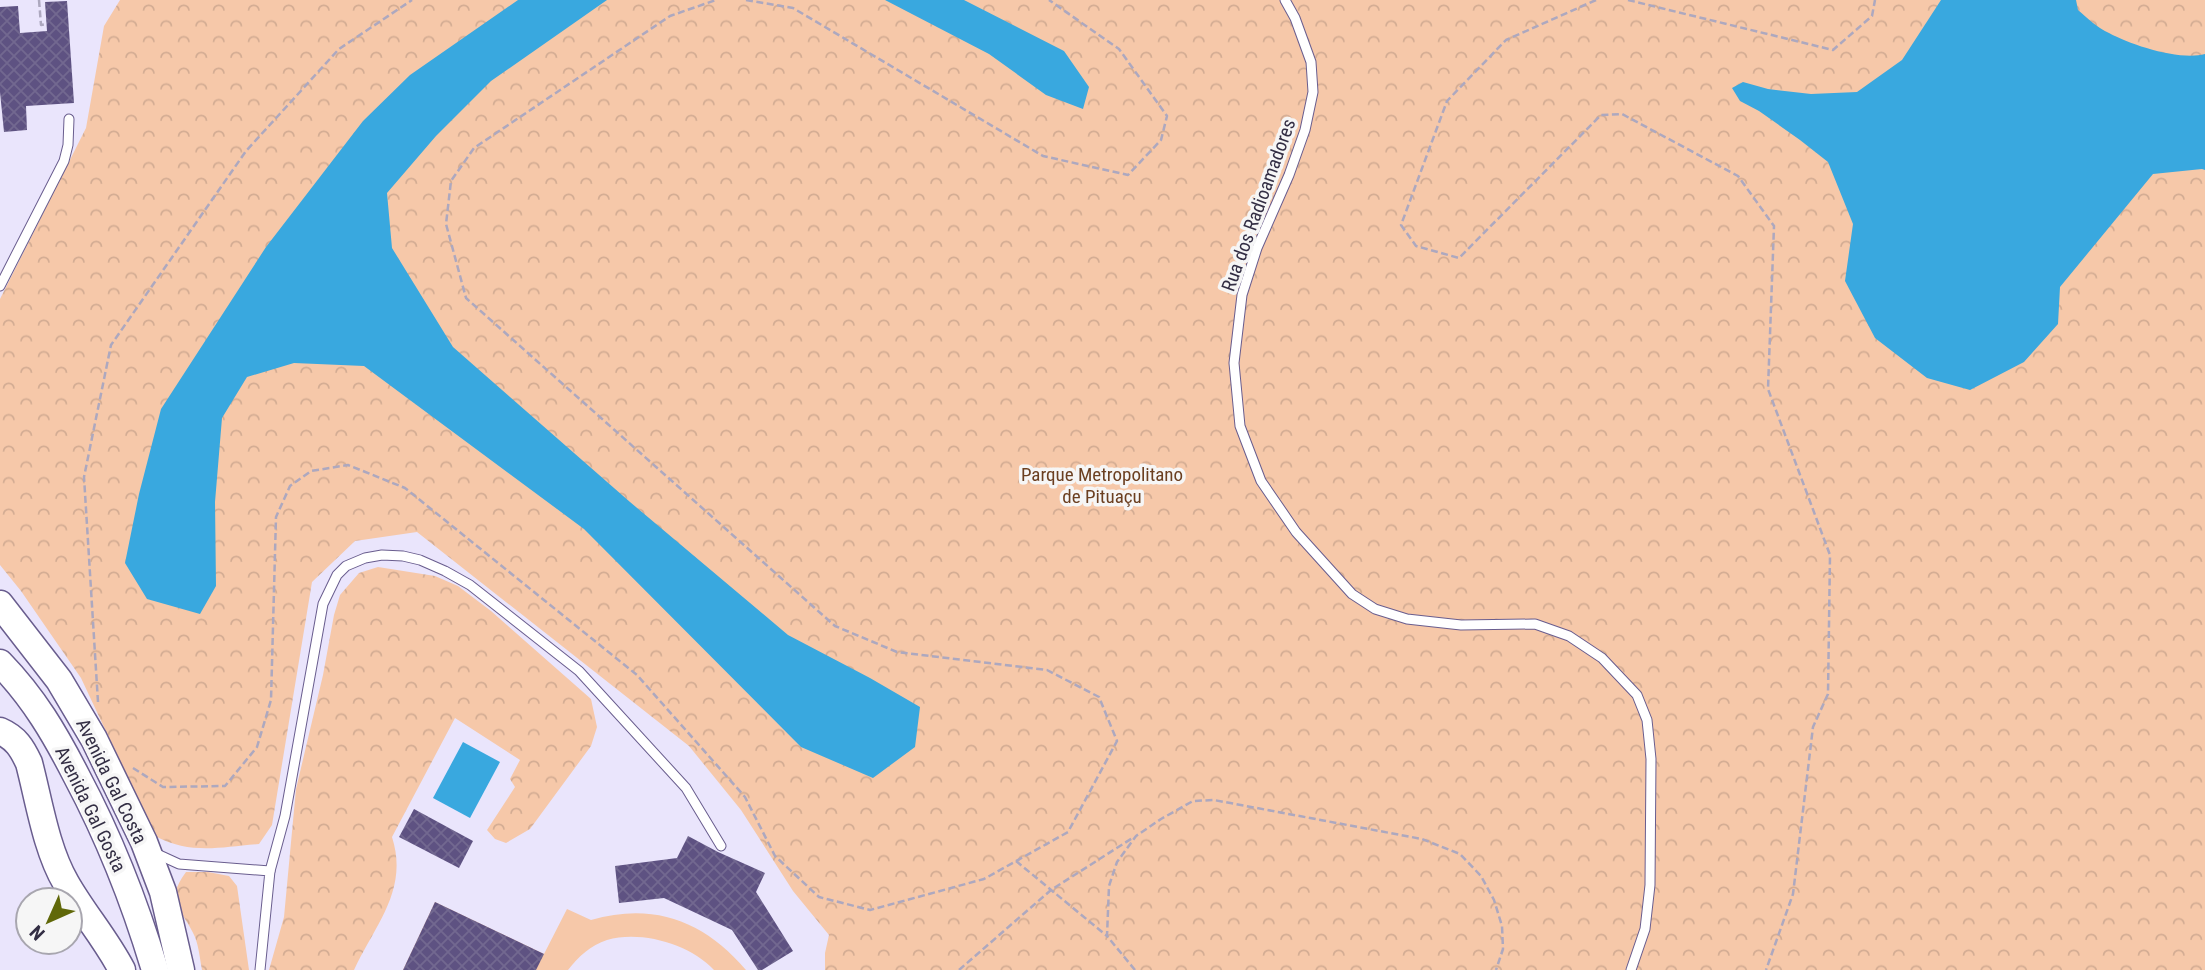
<svg xmlns="http://www.w3.org/2000/svg" width="2205" height="970" viewBox="0 0 2205 970" font-family="'Roboto Condensed',sans-serif">
  <defs>
    <pattern id="forest-crowns" width="20" height="18" patternUnits="userSpaceOnUse" patternTransform="scale(1.75)"><rect width="20" height="18" fill="#f6c8a9"/><path d="M2 6a3 3 0 1 1 6 0M12 15a3 3 0 1 1 6 0" fill="none" stroke="#d3ac93"/></pattern>
    <pattern id="building-cross-hatch" width="8" height="8" patternUnits="userSpaceOnUse" patternTransform="scale(1.75)"><rect width="8" height="8" fill="#5e5282"/><path d="M0 0l8 8M0 8l8-8" fill="none" stroke="#726890"/></pattern>
  </defs>
  <rect width="100%" height="100%" fill="#eae5fc"/>
  <g fill="url(#forest-crowns)">
    <path d="M120,0H2205V970H825V953L829,935L793,891L741,810L689,746L417,532L355,541L312,582L272,825L259,844C220,847 191,855 155,836L81,678L21,591L0,565V299L86,128L104,26Z"/>
    <path d="M378,567L435,576L458,586L491,611L591,699L597,727L591,746L530,829L506,843L495,839L487,830L515,787L510,779L520,760L455,718L392,837C409,890 375,925 354,970H269L284,917L296,789L323,675L334,615L340,595L359,573Z"/>
    <path d="M186,872H208L229,876L237,886L249,970H202C200,960 199,947 195,937C183,909 163,903 186,872Z"/>
  </g>
  <path fill="#f6c8a9" d="M435,902L544,954L567,909L591,920C654,902 704,921 746,970H714C690,944 641,930 607,940C591,945 578,957 568,970H403Z"/>
  <g fill="#39a8df">
    <path d="M518,0H607L491,81L436,136L387,193L392,248L453,347L630,502L788,635L870,678L920,707L915,747L873,778L801,747L584,529L364,366L294,363L247,377L222,418L215,502L216,586L200,614L147,599L125,563L139,494L161,409L266,247L363,121L410,75Z"/>
    <path d="M885,0H964L1064,51L1089,87L1083,109L1046,95L989,54Z"/>
    <path d="M1941,0H2076L2078,10C2087,18 2098,28 2109,33C2131,45 2180,61 2205,54V170L2202,169L2153,174L2060,287L2058,324L2024,362L1970,390L1927,378L1875,338L1845,281L1853,224L1828,162L1800,140L1759,111L1740,101L1732,88L1743,82L1768,89L1811,94L1857,92L1902,60Z"/>
    <path d="M463,742L500,762L470,818L433,798Z"/>
  </g>
  <g fill="url(#building-cross-hatch)">
    <path d="M67,1L74,103L26,106L27,130L4,132L0,92V7L18,6L20,33L47,31L45,2Z"/>
    <path d="M414,809L473,841L459,868L399,837Z"/>
    <path d="M688,836L718,852L765,873L756,892L793,951L762,970H758L732,930L664,898L619,903L615,866L677,858Z"/>
    <path d="M435,902L544,954L536,970H403Z"/>
  </g>
  <g fill="none" stroke-linecap="round" stroke-linejoin="round">
    <g stroke="#695d8e" stroke-width="11">
      <g id="lane">
        <path d="M1285,0L1295,18L1311,62L1313,92L1305,130L1289,175L1257,248L1242,295L1234,363L1240,426L1261,481L1296,532L1352,594L1375,609L1407,619L1461,625L1535,624L1569,636L1602,658L1637,695L1647,720L1651,759L1650,885L1645,929L1631,970"/>
        <path d="M0,286L64,161L68,145L69,119"/>
        <path d="M155,853L179,864L270,871L260,970"/>
        <path d="M270,871L285,816L323,604L337,575L346,566L365,558L382,555L403,556L420,560L445,571L470,585L579,671L686,788L721,846"/>
      </g>
    </g>
    <g stroke="#695d8e" stroke-width="29">
      <g id="primary">
        <path d="M0,604L59,680L94,739L144,842L163,892L181,970"/>
        <path d="M0,663C34,698 55,734 77,777C110,839 135,903 155,970"/>
        <path d="M0,731C16,738 22,748 29,763C39,801 46,849 66,883C83,913 106,939 122,970"/>
      </g>
    </g>
    <g stroke="#ada8bf" stroke-width="2.5" stroke-dasharray="7 3.5" stroke-linecap="butt">
      <path d="M39,0L41,25L47,24"/>
      <path d="M746,0L793,8L1043,156L1128,175L1161,140L1167,116L1119,49L1049,0"/>
      <path d="M1596,0L1506,40L1447,101L1401,225L1416,246L1459,258L1601,115L1622,114L1738,176L1774,226L1768,389L1830,555L1828,694L1813,727L1793,894L1766,970"/>
      <path d="M1628,0L1833,50L1872,16L1875,0"/>
      <path d="M98,702L84,477L111,345L246,151L339,49L412,0"/>
      <path d="M133,768L163,787L225,786L257,747L271,700L276,517L290,486L311,471L348,465L405,488L637,675L745,797L775,856L819,897L870,910L984,879L1068,832L1117,741L1099,697L1047,670L897,652L835,626L466,298L446,224L451,181L474,148L670,16L716,0"/>
      <path d="M1016,861L1107,936"/>
      <path d="M959,970L1051,890L1134,837"/>
      <path d="M1135,970L1107,936L1109,886L1117,862L1136,836L1161,819L1193,801L1214,800L1422,839L1460,854L1481,876L1494,900L1502,926L1503,949L1496,970"/>
    </g>
    <use href="#lane" stroke="#fff" stroke-width="9"/>
    <use href="#primary" stroke="#fff" stroke-width="26"/>
  </g>
  <g text-anchor="middle" stroke-width="7" stroke-linejoin="round" paint-order="stroke">
    <g font-size="19" fill="#332e44" stroke="#f6f6f6">
      <text transform="translate(1258 205) rotate(-70)" y="7">Rua dos Radioamadores</text>
      <text transform="translate(112 781) rotate(64)" y="7">Avenida Gal Costa</text>
      <text transform="translate(91 809) rotate(64)" y="7">Avenida Gal Gosta</text>
    </g>
    <g font-size="19" fill="#6b3f20" stroke="#f6f6f6">
      <text x="1102" y="481">Parque Metropolitano<tspan x="1102" dy="22">de Pituaçu</tspan></text>
    </g>
  </g>
  <g transform="translate(49 921) rotate(225)"><circle r="33" fill="#f6f6f6" stroke="#a8a6af" stroke-width="2"/>
  <path d="M0-5L12 26L0 18L-12 26Z" fill="#606809"/>
  <text y="-10" font-size="19" font-weight="bold" text-anchor="middle" fill="#332e44">N</text>
  </g>
</svg>
